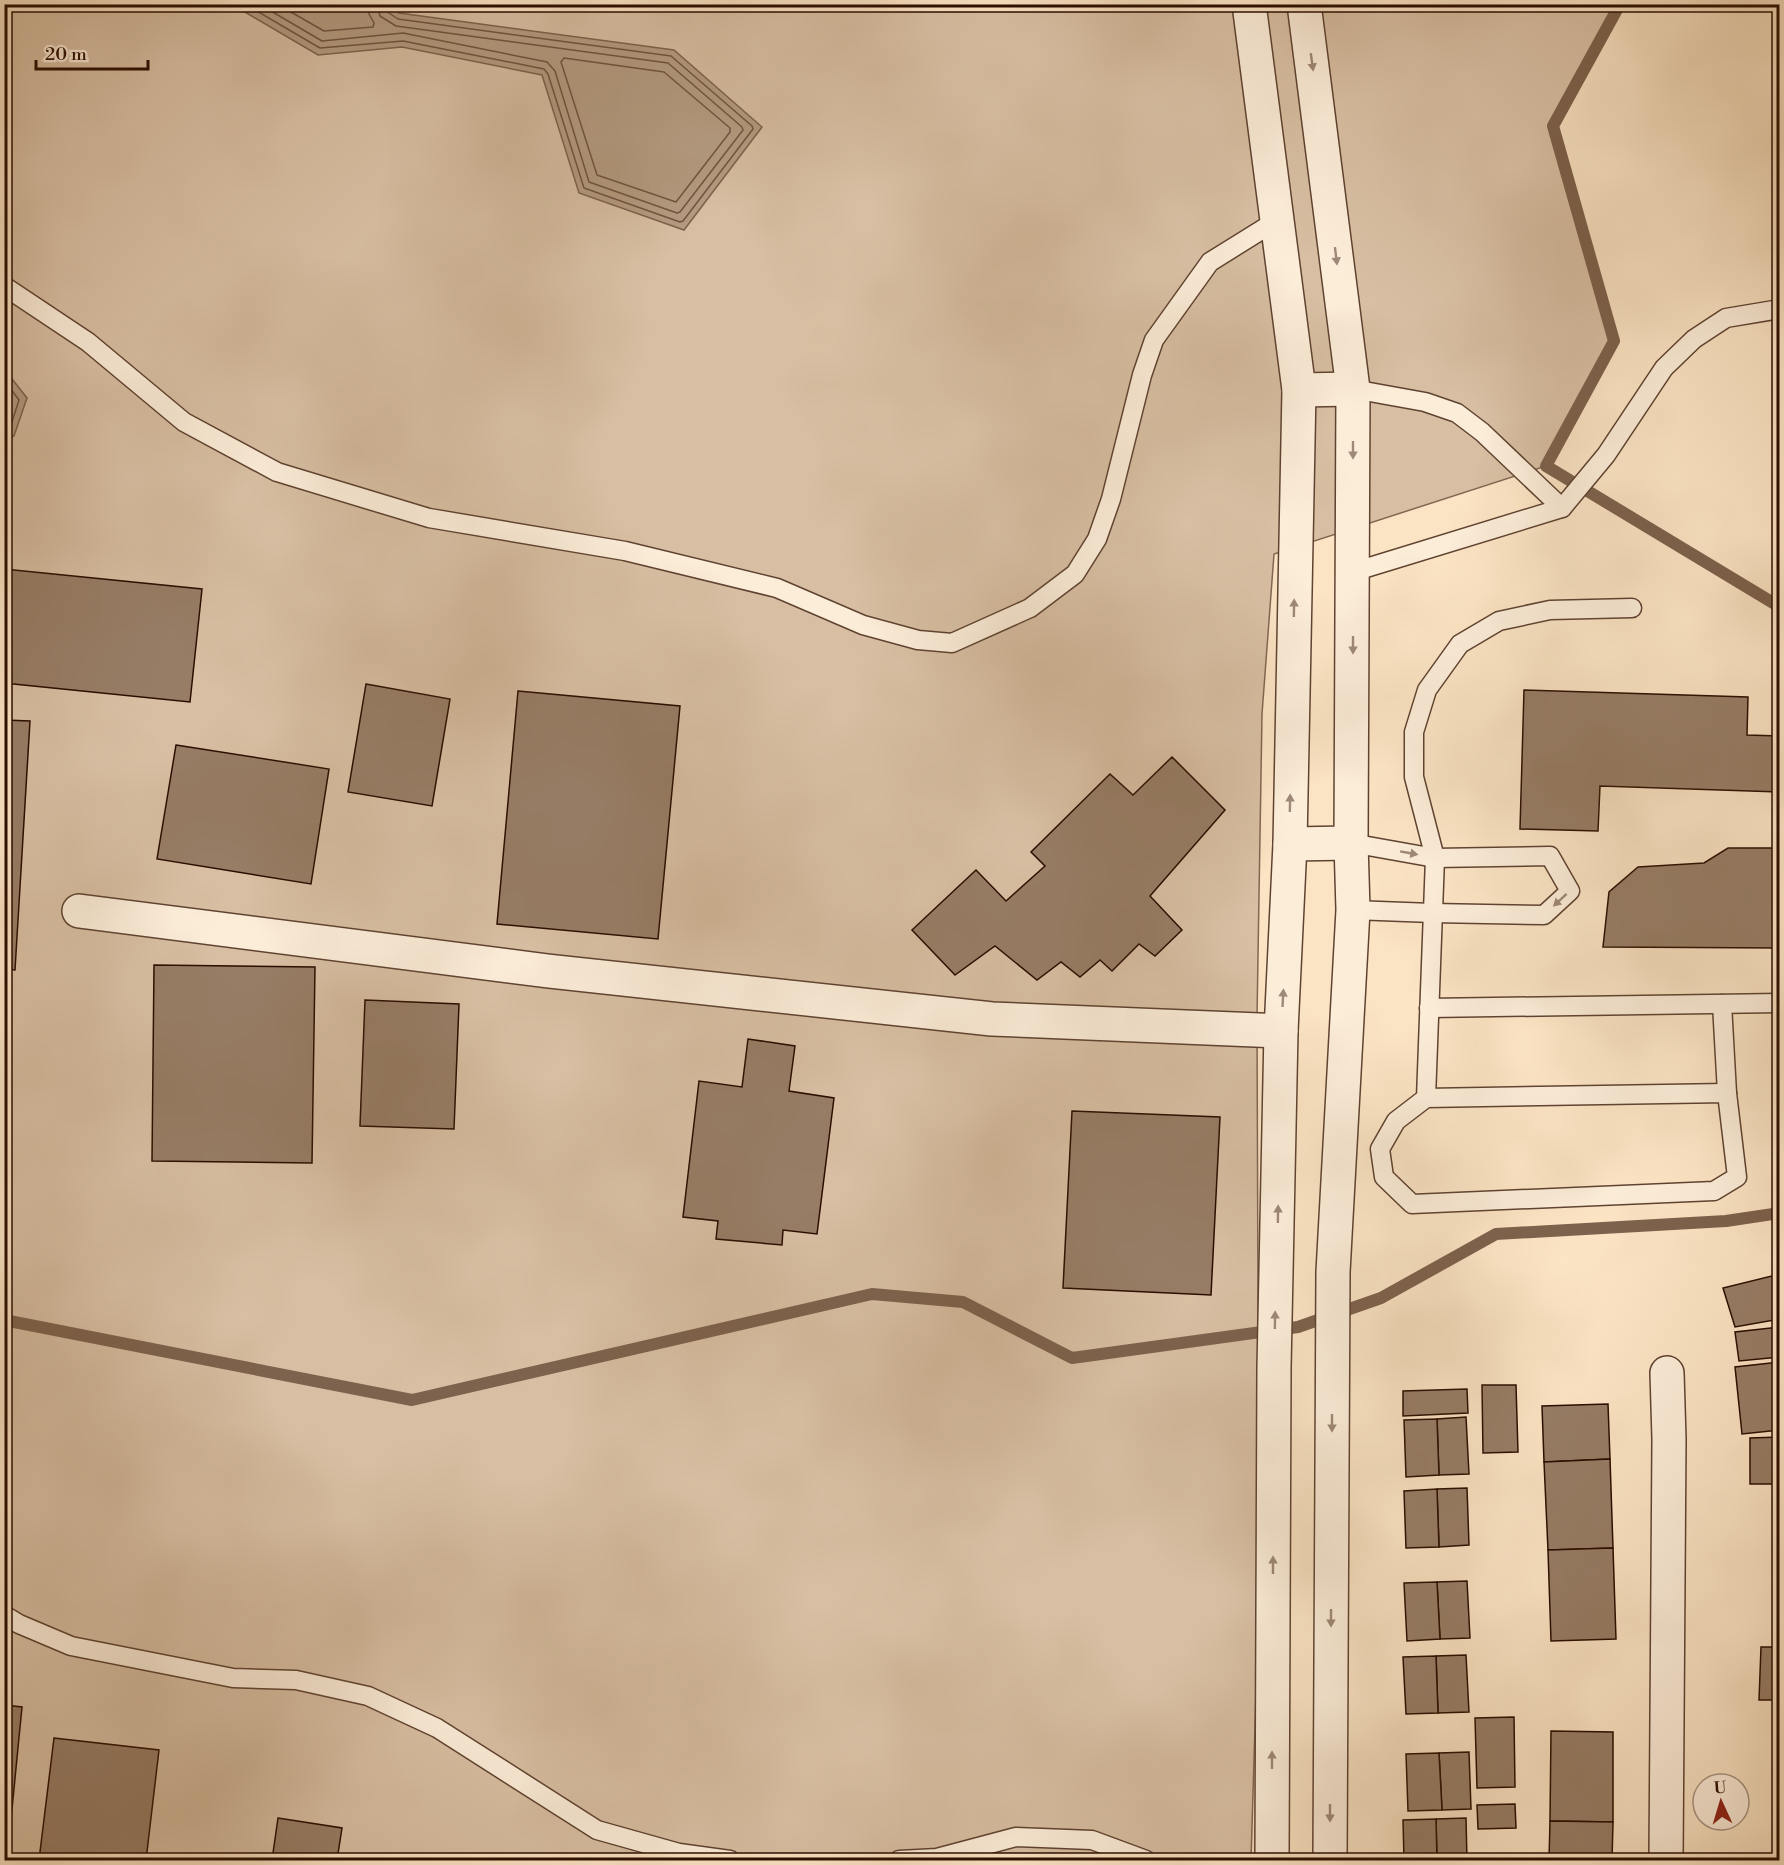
<svg xmlns="http://www.w3.org/2000/svg" width="1784" height="1865" viewBox="0 0 1784 1865" font-family="'Libre Bodoni',serif">
  <rect width="100%" height="100%" fill="#fbe4c4"/>
  <filter id="stains"><feTurbulence type="fractalNoise" baseFrequency=".00333" numOctaves="4"/><feColorMatrix values="0 0 0 0 .2 0 0 0 0 .09 0 0 0 0 .02 0 0 0 .5 -.17"/></filter>
  <radialGradient id="worn" r=".72"><stop offset=".6" stop-color="#630" stop-opacity="0"/><stop offset="1" stop-color="#630" stop-opacity=".3"/></radialGradient>
  <path fill="#d8bfa3" stroke="#826652" stroke-width="1.5" d="M5,5H1620L1553,126L1614,341L1546,466L1274,554L1262,714L1257,1018L1259,1592L1251,1860H5Z"/>
  <g fill="#b49b81" stroke="#7d624d" stroke-width="1.5">
    <path d="M233,5H387L399,13L674,50L762,127L684,230L579,193L542,75L402,47L318,55Z"/>
    <path d="M5,370L27,398L14,436L5,440Z"/>
  </g>
  <g fill="none" stroke-linecap="round" stroke-linejoin="round">
    <g stroke="#705440" stroke-width="1.5">
      <path d="M245,4L320,48L403,41L544,69L548,74L584,188L680,222L683,221L753,129L752,126L671,56L398,19L386,11L384,4"/>
      <path d="M259,4L322,41L403,33L547,62L555,71L589,182L677,213L680,212L743,130L742,127L668,63L396,26L380,16L377,4"/>
      <path d="M277,4L324,31L373,27L374,23L369,14L368,4"/>
      <path d="M564,58L664,72L730,128V132L676,202L597,175L561,62Z"/>
      <path d="M4,380L19,400L9,431L4,434"/>
    </g>
    <g stroke="#7d624d" stroke-width="12">
      <path d="M1620,4L1553,126L1614,341L1546,466L1780,607"/>
      <path d="M4,1320L412,1400L872,1294L963,1302L1072,1358L1298,1327L1381,1298L1496,1234L1726,1221L1780,1213"/>
    </g>
  </g>
  <g fill="#977d66" stroke="#2b0d00" stroke-width="1.5">
    <path d="M1639,4H1767L1640,10Z"/>
    <path d="M4,569L202,589L190,702L4,683Z"/>
    <path d="M366,684L450,699L432,806L348,792Z"/>
    <path d="M1524,690L1748,697L1747,735L1780,736V792L1600,786L1598,831L1520,829Z"/>
    <path d="M518,691L680,706L658,939L497,924Z"/>
    <path d="M4,720L30,721L15,970L4,969Z"/>
    <path d="M176,745L329,769L311,884L157,859Z"/>
    <path d="M1172,757L1225,810L1150,896L1182,930L1155,956L1139,944L1112,971L1100,960L1080,977L1061,962L1037,980L995,946L955,975L912,930L976,870L1006,901L1045,866L1031,852L1110,774L1133,795Z"/>
    <path d="M1728,848H1780V948L1603,947L1609,892L1638,867L1704,863Z"/>
    <path d="M154,965L315,967L312,1163L152,1161Z"/>
    <path d="M365,1000L459,1004L454,1129L360,1126Z"/>
    <path d="M748,1039L795,1046L789,1091L834,1098L817,1234L783,1230L782,1245L716,1239L718,1221L683,1217L699,1081L742,1087Z"/>
    <path d="M1072,1111L1220,1117L1211,1295L1063,1288Z"/>
    <path d="M1780,1274V1319L1735,1327L1723,1288Z"/>
    <path d="M1780,1327V1357L1739,1361L1735,1332Z"/>
    <path d="M1780,1362V1430L1742,1434L1735,1367Z"/>
    <path d="M1482,1385H1516L1518,1452L1483,1453Z"/>
    <path d="M1467,1389L1468,1413L1403,1416V1391Z"/>
    <path d="M1608,1404L1610,1459L1544,1462L1542,1406Z"/>
    <path d="M1466,1417L1469,1474L1439,1475L1437,1419Z"/>
    <path d="M1437,1419L1439,1475L1406,1477L1404,1420Z"/>
    <path d="M1780,1437V1484H1750V1438Z"/>
    <path d="M1610,1459L1613,1548L1548,1550L1544,1462Z"/>
    <path d="M1467,1488L1469,1545L1439,1547L1437,1489Z"/>
    <path d="M1437,1489L1439,1547L1406,1548L1404,1491Z"/>
    <path d="M1613,1548L1616,1639L1551,1641L1548,1550Z"/>
    <path d="M1467,1581L1470,1638L1440,1639L1437,1582Z"/>
    <path d="M1437,1582L1440,1639L1407,1641L1404,1583Z"/>
    <path d="M1761,1647H1780V1700H1759Z"/>
    <path d="M1466,1655L1469,1712L1438,1713L1436,1656Z"/>
    <path d="M1436,1656L1438,1713L1406,1714L1403,1657Z"/>
    <path d="M4,1705L22,1707L7,1860H4Z"/>
    <path d="M1514,1717L1515,1787L1477,1788L1475,1718Z"/>
    <path d="M1551,1731L1613,1732V1822L1550,1821Z"/>
    <path d="M54,1738L159,1750L146,1860H39Z"/>
    <path d="M1469,1752L1471,1809L1442,1810L1439,1753Z"/>
    <path d="M1439,1753L1442,1810L1408,1811L1406,1754Z"/>
    <path d="M1515,1804L1516,1828L1478,1829L1477,1805Z"/>
    <path d="M278,1818L342,1828L337,1860H272Z"/>
    <path d="M1466,1818L1467,1860H1437L1436,1819Z"/>
    <path d="M1436,1819L1437,1860H1404L1403,1820Z"/>
    <path d="M1550,1821L1613,1822L1612,1860H1549Z"/>
  </g>
  <g fill="none" stroke-linecap="round" stroke-linejoin="round">
    <g stroke="#5f4331" stroke-width="21">
      <g id="lane">
        <path d="M4,286L88,342L184,422L277,472L429,518L625,551L777,588L863,625L918,640L952,643L1030,608L1075,574L1097,539L1111,499L1142,375L1154,340L1210,262L1276,221"/>
        <path d="M1353,389L1425,402L1457,413L1482,432L1562,508"/>
        <path d="M1353,572L1562,508L1606,455L1664,368L1694,339L1726,318L1780,309"/>
        <path d="M1351,843L1435,858L1550,856L1570,891L1544,915L1432,913L1353,910"/>
        <path d="M1722,1004L1727,1093"/>
        <path d="M1429,1008L1780,1003"/>
        <path d="M1426,1098L1727,1093L1737,1177L1714,1191L1412,1204L1384,1177L1380,1149L1396,1121L1426,1098L1435,858L1414,777V732L1427,690L1460,644L1499,621L1550,610L1632,608"/>
        <path d="M4,1615L19,1624L71,1646L233,1678L296,1680L368,1696L437,1728L597,1830L679,1853L730,1860"/>
        <path d="M899,1860L937,1858L1016,1837L1092,1840L1146,1860"/>
      </g>
    </g>
    <g stroke="#5f4331" stroke-width="36">
      <g id="street">
        <path d="M1249,4L1299,390L1290,844L1281,1031L1274,1368L1272,1860"/>
        <path d="M1304,4L1353,389L1351,843L1353,910L1333,1272L1330,1860"/>
        <path d="M1299,390L1353,389"/>
        <path d="M1290,844L1351,843"/>
        <path d="M79,911L548,971L992,1019L1281,1031"/>
        <path d="M1666,1860L1669,1439L1667,1373"/>
      </g>
    </g>
    <use href="#lane" stroke="#fcedd9" stroke-width="18"/>
    <use href="#street" stroke="#fcedd9" stroke-width="33"/>
  </g>
  <defs><path id="oneway-solid" d="M-6-.8H1V-3.2L6.5 0L1 3.2V.8H-6Z" transform="scale(1.5)"/></defs>
  <g fill="#9e8877">
    <use href="#oneway-solid" transform="translate(1312 62) rotate(82)"/>
    <use href="#oneway-solid" transform="translate(1336 256) rotate(83)"/>
    <use href="#oneway-solid" transform="translate(1353 450) rotate(90)"/>
    <use href="#oneway-solid" transform="translate(1294 608) rotate(-89)"/>
    <use href="#oneway-solid" transform="translate(1353 645) rotate(90)"/>
    <use href="#oneway-solid" transform="translate(1290 803) rotate(-89)"/>
    <use href="#oneway-solid" transform="translate(1409 853) rotate(10)"/>
    <use href="#oneway-solid" transform="translate(1560 900) rotate(137)"/>
    <use href="#oneway-solid" transform="translate(1283 998) rotate(-87)"/>
    <use href="#oneway-solid" transform="translate(1278 1214) rotate(-89)"/>
    <use href="#oneway-solid" transform="translate(1275 1320) rotate(-89)"/>
    <use href="#oneway-solid" transform="translate(1332 1423) rotate(90)"/>
    <use href="#oneway-solid" transform="translate(1273 1565) rotate(-90)"/>
    <use href="#oneway-solid" transform="translate(1331 1618) rotate(90)"/>
    <use href="#oneway-solid" transform="translate(1272 1760) rotate(-90)"/>
    <use href="#oneway-solid" transform="translate(1330 1813) rotate(90)"/>
  </g>
  <rect width="1784" height="1865" fill="none" stroke="#fbe4c4" stroke-width="24"/>
  <rect x="6" y="6" width="1772" height="1853" fill="none" stroke="#2b0d00" stroke-width="3"/>
  <rect x="12" y="12" width="1760" height="1841" fill="none" stroke="#2b0d00" stroke-width="1.5"/>
  <g transform="translate(1721 1802) rotate(356)"><circle r="28" fill="#fcedd9" stroke="#a89382" stroke-width="1.5"/>
  <path d="M0-4.5L10 22L0 15L-10 22Z" fill="#8f2418"/>
  <text y="-9" font-size="16" font-weight="bold" text-anchor="middle" fill="#2b0d00">U</text>
  </g>
  <path d="M36 60v9h112v-9" fill="none" stroke="#2b0d00" stroke-width="3"/>
  <text x="45" y="60" font-size="18" fill="#2b0d00" stroke="#fcedd9" stroke-width="4.5" paint-order="stroke">20 m</text>
  <rect width="100%" height="100%" filter="url(#stains)"/>
  <rect width="100%" height="100%" fill="url(#worn)"/>
</svg>
